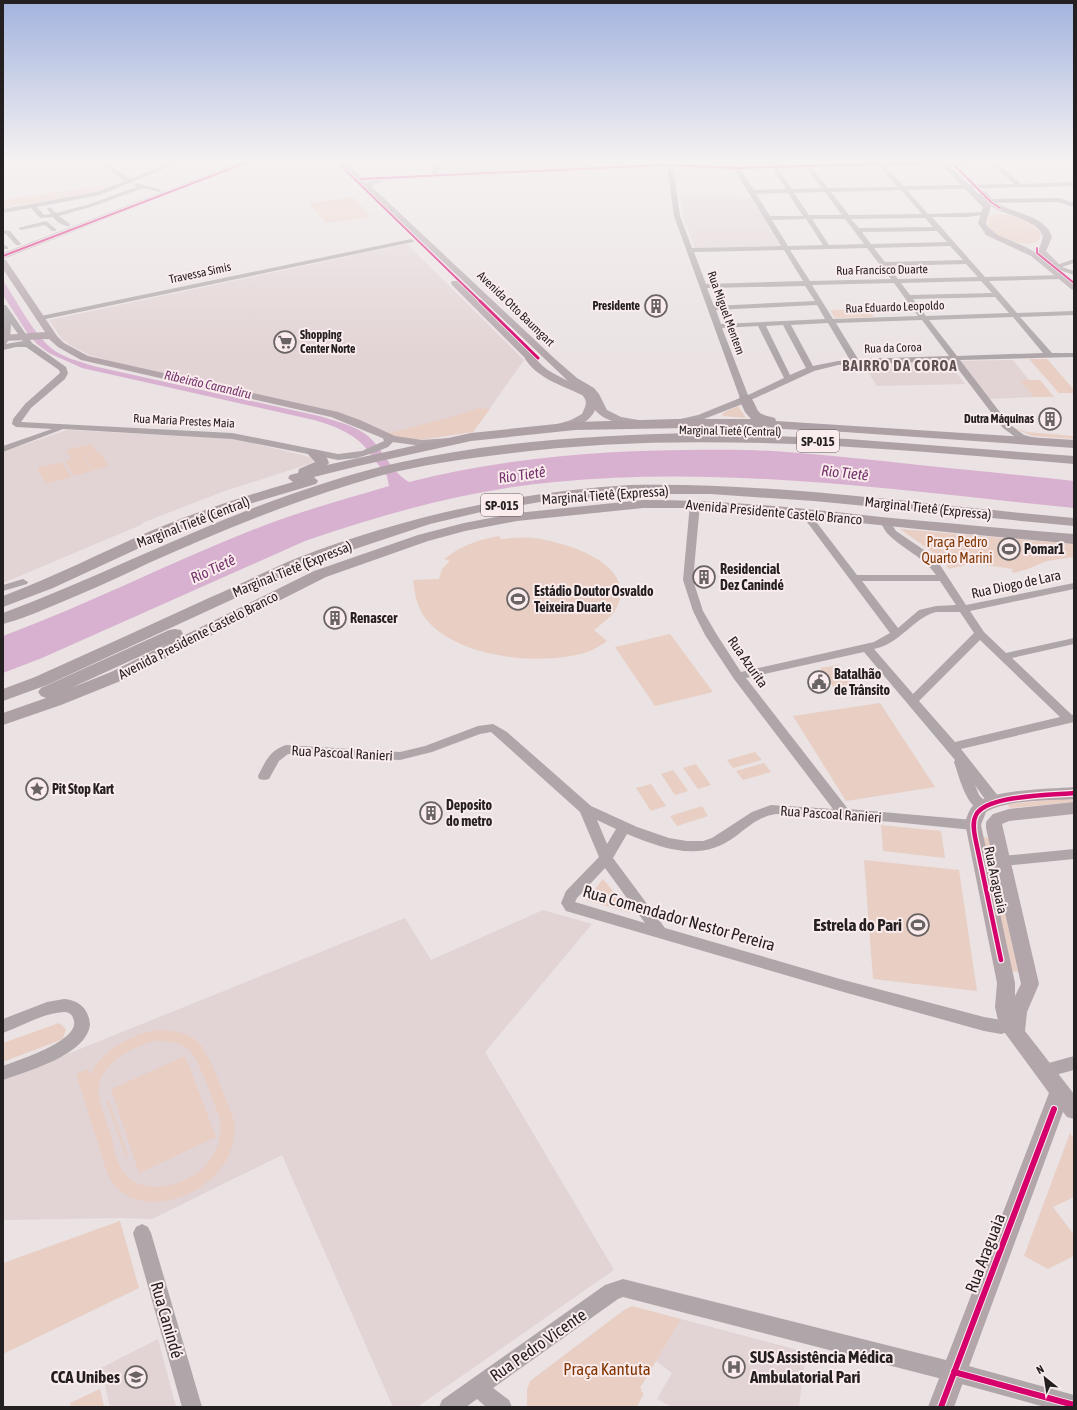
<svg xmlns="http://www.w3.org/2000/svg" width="1077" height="1410" viewBox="0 0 1077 1410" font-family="'Asap Condensed',sans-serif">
  <rect width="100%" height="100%" fill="#eae2e3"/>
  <g fill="#e2d3d4">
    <path d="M437,159H663V163L431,174Z"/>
    <path d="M731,159H799L802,164L734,166Z"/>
    <path d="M730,195L732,197H743L744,198L753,200L780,246L695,248L683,216L681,196Z"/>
    <path d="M407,244L524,360L473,432L422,440L395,438L365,423L119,364L89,355L70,345L62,339L49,320Z"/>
    <path d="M1013,360L1029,380L1021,381L1034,397L989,399L961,361Z"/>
    <path d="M943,362L949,364L965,384L877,386L863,364Z"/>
    <path d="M67,430L236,439L310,457L313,460V462L309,464L222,492L142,523L143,524L3,583V452Z"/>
    <path d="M543,910L592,924L485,1052L614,1270L417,1407H393L282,1155L152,1219L119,1218L3,1220V1080L405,918L431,960Z"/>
    <path d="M681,1319L806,1352L799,1407H672L657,1399L672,1373L656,1361Z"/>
    <path d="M158,1339L176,1407H110L101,1368Z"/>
  </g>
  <g fill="#e9cec3" fill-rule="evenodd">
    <path d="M3,159H63L3,168Z"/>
    <path d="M119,183L92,193L3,208V200Z"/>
    <path d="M353,197L371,217L326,223L309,203Z"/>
    <path d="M995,214C1014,214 1027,220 1041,233L1040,238L1036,243C1020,246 998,238 988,226L989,218Z"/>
    <path d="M869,309L874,317L836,318L834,317L830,310Z"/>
    <path d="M1029,359H1047L1074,390V393H1059Z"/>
    <path d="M1020,380H1040L1054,397H1034Z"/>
    <path d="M738,406L746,418L723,416L722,414L725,412Z"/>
    <path d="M479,408L490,409L473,432L421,439H409L386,434L451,417Z"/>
    <path d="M1012,428L1027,432L1074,436V439L1033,436Z"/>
    <path d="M91,444L97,452L71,459L66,450Z"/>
    <path d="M99,452L109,466L93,470L84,456Z"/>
    <path d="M83,456L92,471L74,476L65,461Z"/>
    <path d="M62,462L71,477L46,484L37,468Z"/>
    <path d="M900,529L1074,544V557L1047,561L1025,570L1014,573L1011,571L1013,569L985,565L982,561L949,569L942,559Z"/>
    <path d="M500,536V539C511,538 523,537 534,538C565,542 640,564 616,609C612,617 601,624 594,630L607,641C597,648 588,653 576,655C531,665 451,656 423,615C416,604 415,592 413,580L439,579L442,569L450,561L444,559C463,545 477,540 500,536Z"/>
    <path d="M670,634L713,692L655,706L615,647Z"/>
    <path d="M838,665L854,687L836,691L820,668Z"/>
    <path d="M880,703L935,787L846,801L793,716Z"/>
    <path d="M755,752L762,760L733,768L727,760Z"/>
    <path d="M764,763L771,772L743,780L736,771Z"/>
    <path d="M696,764L711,785L698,789L683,768Z"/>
    <path d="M673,770L688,791L675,795L661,774Z"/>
    <path d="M651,784L666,806L651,811L636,788Z"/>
    <path d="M1074,798V802L1011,808L1008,806L1009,804Z"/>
    <path d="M702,806L708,816L677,826L670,816Z"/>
    <path d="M881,825L941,831L945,858L883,851Z"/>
    <path d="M983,837L989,838L1018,972L1012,971Z"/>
    <path d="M864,860L959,870L977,991L873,979Z"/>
    <path d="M603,879L631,913L586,900Z"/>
    <path d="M59,1023L66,1029L63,1039L3,1062V1043Z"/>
    <path d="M156,1030C170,1030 185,1031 197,1041C209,1051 228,1105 235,1123C235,1140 231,1155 221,1168C198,1198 145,1217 115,1186C107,1177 104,1162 100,1150C92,1125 84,1099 76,1074L88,1069L90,1075C104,1049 128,1036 156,1030ZM156,1041C167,1041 179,1042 188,1049C199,1058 213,1101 219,1116C224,1136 217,1154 203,1168C183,1187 140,1198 122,1170C116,1160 113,1144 110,1133C106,1121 101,1109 99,1098C93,1067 131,1046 156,1041Z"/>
    <path d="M185,1056L216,1137L139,1173L111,1089Z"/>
    <path d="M109,1101L128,1157L126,1158L107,1102Z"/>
    <path d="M1070,1133L1074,1139V1197L1053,1207L1074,1235V1256L1048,1269L1024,1256Z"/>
    <path d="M120,1221L139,1288L3,1354V1263Z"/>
    <path d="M632,1306L681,1319L640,1388L642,1390L641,1392L644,1393L637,1407H527V1390L530,1381L624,1310Z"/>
    <path d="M100,1389L104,1407H71L70,1403Z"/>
  </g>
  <path fill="#d9b1d0" d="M3,280C16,300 33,333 51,348C63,358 79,361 93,366L319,416C335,421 355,425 368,436C384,450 389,470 409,482C518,454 634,448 746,450C792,451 838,457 883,461C947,468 1010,474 1074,481V508C902,491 728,465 555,482C469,490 386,513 305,541L42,658L3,673V636C93,603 178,558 268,524C308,509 349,498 389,486L387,476L364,446C351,432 332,425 314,420L82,368L49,353L37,344L26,331L3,295Z"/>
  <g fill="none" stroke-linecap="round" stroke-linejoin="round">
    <g fill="#aea6a8" fill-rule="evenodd">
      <path d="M95,159H102L106,162L112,159H121L109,164L130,179L180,159H189L100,195L37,207L44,215L51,214L47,209L50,207L56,213L90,204L136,187L134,185L137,183L162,190L159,192L143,188L94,206L59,216L70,224V226C65,227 56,222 53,217L40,218L31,208L3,213V209L97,192L125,181Z"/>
      <path d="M436,159H442L437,174L667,163L666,159H672L673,164L737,166L804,164L802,162L805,160L810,164L876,162L875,159H880L882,162L988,159H1065L1062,161L997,163L1021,184L1074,182V186L907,190L928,214L988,212V214L968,217H932L985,277L1064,275L1065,277L1061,279L989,281L1017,313L1074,311V315L1020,317L1052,353H1074V357L960,360L1009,424L1024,435L1040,439L1041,441L1037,444L1018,439L1003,428L952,361L838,365L814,371L740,405L704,419L679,425L676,424L675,422L676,420L698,415L740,398L674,216L667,167L360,181L357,179L360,177L431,174ZM991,163L1014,184L904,186L885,166ZM879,166L897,187L828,188L812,168ZM673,167L735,170L781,246L692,248L680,216ZM806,168L822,188L792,189L778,169ZM772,169L786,189L754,190L741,170ZM901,190L922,214L849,215L831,192ZM825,192L842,215H809L794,193ZM788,193L803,216H770L756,194ZM925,218L933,227L859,228L851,219ZM806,219L823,245L788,246L772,220ZM812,219H845L864,244L829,245ZM937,231L947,242L871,244L862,232ZM950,246L963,260L885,262L874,248ZM867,248L891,279L810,281L790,250ZM784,250L803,281L706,284L694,252ZM966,264L978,277L898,279L888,266ZM981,281L992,293L910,295L901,283ZM894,283L918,316L833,319L812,285ZM805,286L815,301L714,306L707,288ZM995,297L1009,313L926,316L913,299ZM817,305L825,319L721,324L716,310ZM1013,317L1043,353L957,356L929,320ZM922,320L949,356L858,359L836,323ZM828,323L850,360L838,361L813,366L791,325ZM783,325L806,368L790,375L766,326ZM758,326L784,378L748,395L722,328Z"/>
      <path d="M1059,198L1074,203V207L1058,202L990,203L987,201L990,199Z"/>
      <path d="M46,221L56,229V231H52L45,225L21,230L18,228Z"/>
      <path d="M3,230L10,231L21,244L20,245H16L6,234H3Z"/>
      <path d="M411,239L414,241L413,242L41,320L37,318L41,316Z"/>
      <path d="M3,244L8,247V249H3Z"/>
      <path d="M1074,259V263L1062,267L1074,271V275L1057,269L1054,266Z"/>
      <path d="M3,305H6L32,343L66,367L68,373L65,379L31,408L21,422L232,433L338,454L362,451L384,441L383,438L387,435L390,436L393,442L388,447L376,452L357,458L338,460L232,439L63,429L3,452V446L52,429L16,427L12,424L13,419L25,404L60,373L59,370L26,347H16L3,350L4,314ZM11,324L23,341L6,344L10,338Z"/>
      <path d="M695,501L700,504L693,580L703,611L717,635L741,672L874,642L890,633L801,514L799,512L801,510H807L857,575H936C924,557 904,550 889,535C885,532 883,526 880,522L881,520H889L896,531L924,550L940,565L966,605L1074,583V589L970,611L984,632L1006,653L1074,638V644L1012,658L1072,715L1074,714V722L961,749L1002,801L1000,804C988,808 981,793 975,785L979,795L990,807L988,810C968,816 959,776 954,762L955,760L864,652L746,678L848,809L973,820L978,822L980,825L978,828L973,830L893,822L776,814C760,816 748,827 736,836C701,863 664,849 627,834L613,858L665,928L840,979L984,1017L1001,1020L1016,1016L1022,1018L1024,1023L1022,1028L1001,1034L984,1031L840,991L566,911L561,903L566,891L599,857L580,812L491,732L480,734L432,752L400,760L288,754L279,761L269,779L264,780L259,779L258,776C265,762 270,750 286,745L400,752L425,746L478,726L493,724L507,732L591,806L637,827L669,838L687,841H703L712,838L752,812L771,805L833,809L734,679L705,635L693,611L683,580L690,504ZM862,581H940L956,605L936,606L919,610L898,628ZM936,612H960L974,633L913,694L874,649C900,644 913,618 936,612ZM980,640L1060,717L955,742L919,701ZM597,820L616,829L607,844ZM605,868L645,923L575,902L577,898Z"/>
      <path d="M23,579L28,582L27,584L3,591V585Z"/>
      <path d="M1074,849V859L1002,866L997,865L995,861L997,857L1002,856Z"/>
      <path d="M64,999C79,1000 89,1009 90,1025C86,1055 28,1071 3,1080V1066C18,1060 84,1040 73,1018C72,1014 68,1012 64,1012C43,1013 22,1026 3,1033V1019L47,1002Z"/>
      <path d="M1074,1056V1070L1044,1078L1038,1076L1036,1071L1038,1066Z"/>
      <path d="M142,1224L148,1227L151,1233L202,1407H182L133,1233L136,1227Z"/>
      <path d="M623,1279L954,1362L1074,1395V1407H1045L954,1382L623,1297L618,1299L493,1388L509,1400L512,1407H486L477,1399L466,1407H439L442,1400L605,1285Z"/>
    </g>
    <g fill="#b3a6ab" fill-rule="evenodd">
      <path d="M249,159H259L3,259V253Z"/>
      <path d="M335,159H343L367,183L380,176H386V180L375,184L372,187L554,358L577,378L594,388L599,394L607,410L621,417L644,421L645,423L644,425L640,426C624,424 606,423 595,410C589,425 570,428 555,431L551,430L549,428L551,426L571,420L582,414C585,407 589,402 582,395C561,385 536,378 524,357L452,285L451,283L452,281H458L532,353C541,368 552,373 568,381Z"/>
      <path d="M935,159H942L979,194V191H985C991,198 996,204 1005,207C1021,215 1046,217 1052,237L1046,251L1059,264L1055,267L1074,283V290L1071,289L1031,256L986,235L978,223L983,207ZM991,206C1005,216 1038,219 1043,237L1038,252L1040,255L1026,247L998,235L988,227L986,223Z"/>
      <path d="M3,259L6,260L57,336L64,343L88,356L338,412L360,420L395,436L422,440L449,438L455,441L449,444L422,446L392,442L331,417L81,360L58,347L49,339L3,341V335L45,332L3,269Z"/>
      <path d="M1074,787V799C1047,801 1009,799 986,812L981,825L1015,983V996L1021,984L986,828V822L993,814L1009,809L1074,802V814L1009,821L1002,824L1039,984L1027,1012L1025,1031L1074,1094V1119L1067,1117L1063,1112L954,1407H928L1049,1093L999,1025L995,1007L997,983L965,823C967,817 969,808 975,804C992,789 1051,789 1074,787Z"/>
    </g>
    <g fill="#aea1a6" fill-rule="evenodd">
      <path d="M745,395L750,396C761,412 753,413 775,418L776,421L1074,440V448L844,432L742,427L575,430L471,441L358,466L314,477L318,481L316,484L249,504L200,522L161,538L53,588L3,607V596C54,577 102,552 153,530C198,511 245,496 293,482L288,478L290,475L298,473L299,469L315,462L307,453L309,450C320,448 326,454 329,463L327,465L471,433L575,422L676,419H751L745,412L739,399L740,396Z"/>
      <path d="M697,433L848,439L1074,456V464C885,449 694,429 504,454C463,459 420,465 379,476C300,498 226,529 151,562C118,578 84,593 50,607C35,613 19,620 3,624V613C100,577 191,529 289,495C324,483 360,471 397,463C495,441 597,435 697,433Z"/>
      <path d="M630,485C778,482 926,505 1074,518V526L814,501L710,494H630L540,502L481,512L430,524L307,565L47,685L3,701V689L35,677C93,651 152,624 211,597C239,585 268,570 297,558C404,517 515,492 630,485Z"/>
      <path d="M643,500C723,500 802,508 881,517C945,523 1010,529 1074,534V544L956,533L745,511L695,508H643L517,521L465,531L428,541L326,577L123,680L61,705L3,725V713L46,698L41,696L38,692L41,688L169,630L175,629L181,630L183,634L181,637L314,571L418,535L464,523L517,513ZM169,643L111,672L71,688Z"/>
    </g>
    <g stroke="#faeced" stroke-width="3.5">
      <g id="cycleway-far3">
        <path d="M334,159L481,302"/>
        <path d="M949,160L991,202L1000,208"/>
        <path d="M360,179L664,165L737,168L1062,159"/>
        <path d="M1037,248V253L1074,283"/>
        <path d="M3,256L256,159"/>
      </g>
    </g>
    <g stroke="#faeced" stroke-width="4.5">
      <path id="cycleway-far2" d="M480,301L538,358"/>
    </g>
    <g stroke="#faeced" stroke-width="7">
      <path id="cycleway-far1" d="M1001,960L975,837C974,830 972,822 976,815C986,795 1053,795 1074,793"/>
    </g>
    <g stroke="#faeced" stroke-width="8">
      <g id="cycleway">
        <path d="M954,1372L1074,1405"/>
        <path d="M941,1407L1054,1109"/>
      </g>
    </g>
    <use href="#cycleway-far3" stroke="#d6006c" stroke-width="2"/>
    <use href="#cycleway-far2" stroke="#d6006c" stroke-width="3"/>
    <use href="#cycleway-far1" stroke="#d6006c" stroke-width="4.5"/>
    <use href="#cycleway" stroke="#d6006c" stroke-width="6"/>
  </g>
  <linearGradient id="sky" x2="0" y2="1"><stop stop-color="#a2b3de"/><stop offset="0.45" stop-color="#f6f2f2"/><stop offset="1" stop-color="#f6f2f2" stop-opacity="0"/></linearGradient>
  <rect width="1077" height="357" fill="url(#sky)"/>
  <defs>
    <g id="building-ring" transform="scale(1.15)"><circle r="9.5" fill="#faeced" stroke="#696364" stroke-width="1.5"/><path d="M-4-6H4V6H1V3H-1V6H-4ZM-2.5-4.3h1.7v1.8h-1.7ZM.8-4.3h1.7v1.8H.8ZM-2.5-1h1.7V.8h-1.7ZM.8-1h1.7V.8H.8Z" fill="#696364"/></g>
    <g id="supermarket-ring" transform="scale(1.15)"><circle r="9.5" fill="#faeced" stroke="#696364" stroke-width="1.5"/><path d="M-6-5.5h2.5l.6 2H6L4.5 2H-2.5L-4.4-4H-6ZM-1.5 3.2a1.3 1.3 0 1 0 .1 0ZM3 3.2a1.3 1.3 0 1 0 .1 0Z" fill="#696364"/></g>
    <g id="stadium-ring" transform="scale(1.15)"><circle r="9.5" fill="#faeced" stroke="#696364" stroke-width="1.5"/><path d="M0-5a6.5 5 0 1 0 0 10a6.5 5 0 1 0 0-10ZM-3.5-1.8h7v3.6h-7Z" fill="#696364"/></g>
    <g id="civic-ring" transform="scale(1.15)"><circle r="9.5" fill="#faeced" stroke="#696364" stroke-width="1.5"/><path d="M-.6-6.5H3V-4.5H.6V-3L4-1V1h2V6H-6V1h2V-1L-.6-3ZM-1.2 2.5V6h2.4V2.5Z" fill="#696364"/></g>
    <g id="sight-ring" transform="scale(1.15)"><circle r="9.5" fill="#faeced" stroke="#696364" stroke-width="1.5"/><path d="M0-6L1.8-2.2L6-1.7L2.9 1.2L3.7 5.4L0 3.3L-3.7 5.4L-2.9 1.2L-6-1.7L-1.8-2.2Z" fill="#696364"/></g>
    <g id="hospital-ring" transform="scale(1.15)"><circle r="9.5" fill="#faeced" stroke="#696364" stroke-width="1.5"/><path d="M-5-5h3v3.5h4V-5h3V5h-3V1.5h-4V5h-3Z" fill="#696364"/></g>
    <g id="school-ring" transform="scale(1.15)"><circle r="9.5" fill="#faeced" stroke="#696364" stroke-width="1.5"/><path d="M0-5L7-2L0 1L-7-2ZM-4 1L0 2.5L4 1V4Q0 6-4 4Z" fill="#696364"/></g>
  </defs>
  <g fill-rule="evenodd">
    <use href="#building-ring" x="656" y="306"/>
    <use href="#supermarket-ring" x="285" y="342"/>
    <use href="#building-ring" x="1050" y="419"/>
    <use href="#stadium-ring" x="1009" y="549"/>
    <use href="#building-ring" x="704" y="577"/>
    <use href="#stadium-ring" x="518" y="599"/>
    <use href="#building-ring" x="335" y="618"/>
    <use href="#civic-ring" x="819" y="682"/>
    <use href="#sight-ring" x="37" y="789"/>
    <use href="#building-ring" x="431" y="813"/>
    <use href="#stadium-ring" x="918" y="925"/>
    <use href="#hospital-ring" x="734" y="1367"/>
    <use href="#school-ring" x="136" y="1377"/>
  </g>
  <g text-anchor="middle" stroke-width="4" stroke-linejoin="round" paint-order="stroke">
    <g font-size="12" fill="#241f20" stroke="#faeced">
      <text transform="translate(882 270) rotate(-1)" y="4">Rua Francisco Duarte</text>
      <text transform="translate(200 273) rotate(-12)" y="4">Travessa Simis</text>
      <text transform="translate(895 307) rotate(-2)" y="4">Rua Eduardo Leopoldo</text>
      <text transform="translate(516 309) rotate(44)" y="4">Avenida Otto Baumgart</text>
      <text transform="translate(726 313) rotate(70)" y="4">Rua Miguel Mentem</text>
      <text transform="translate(893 348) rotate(-2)" y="4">Rua da Coroa</text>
      <text transform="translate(184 421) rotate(3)" y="4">Rua Maria Prestes Maia</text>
      <text transform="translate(730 431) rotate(1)" y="4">Marginal Tietê (Central)</text>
    </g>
    <g font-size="12" font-weight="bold" fill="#241f20" stroke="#faeced" text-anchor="end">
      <text x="640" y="310">Presidente</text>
      <text x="300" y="339" text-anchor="start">Shopping<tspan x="300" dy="14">Center Norte</tspan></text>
      <text x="1034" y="423">Dutra Máquinas</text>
    </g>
    <g font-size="13" font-style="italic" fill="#74336c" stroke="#faeced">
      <text transform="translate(208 384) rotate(13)" y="5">Ribeirão Carandiru</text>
    </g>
    <g fill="#faeced" stroke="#645c5e" stroke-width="1">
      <rect x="797" y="430" width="42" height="22" rx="3"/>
      <rect x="481" y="494" width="42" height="22" rx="3"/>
    </g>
    <g font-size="13" font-weight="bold" fill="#241f20">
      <text x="818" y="446">SP-015</text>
      <text x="502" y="510">SP-015</text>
    </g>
    <g font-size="14" fill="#241f20" stroke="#faeced">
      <text transform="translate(605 495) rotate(-4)" y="5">Marginal Tietê (Expressa)</text>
      <text transform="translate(928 508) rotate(6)" y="5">Marginal Tietê (Expressa)</text>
      <text transform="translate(774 512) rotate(5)" y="5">Avenida Presidente Castelo Branco</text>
      <text transform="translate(193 522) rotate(-21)" y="5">Marginal Tietê (Central)</text>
      <text transform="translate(292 569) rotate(-22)" y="5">Marginal Tietê (Expressa)</text>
      <text transform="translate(1016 584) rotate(-12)" y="5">Rua Diogo de Lara</text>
      <text transform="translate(198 635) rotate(-27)" y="5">Avenida Presidente Castelo Branco</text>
      <text transform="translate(748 662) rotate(55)" y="5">Rua Azurita</text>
      <text transform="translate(342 753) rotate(3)" y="5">Rua Pascoal Ranieri</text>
      <text transform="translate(831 814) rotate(4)" y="5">Rua Pascoal Ranieri</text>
      <text transform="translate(996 880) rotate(78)" y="5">Rua Araguaia</text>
    </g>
    <g font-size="14" fill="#803500" stroke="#faeced">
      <text x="957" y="547">Praça Pedro<tspan x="957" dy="16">Quarto Marini</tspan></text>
    </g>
    <g font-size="14" font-weight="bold" fill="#241f20" stroke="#faeced" text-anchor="start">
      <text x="1024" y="554">Pomar1</text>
      <text x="720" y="574">Residencial<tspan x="720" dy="16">Dez Canindé</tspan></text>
      <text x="534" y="596">Estádio Doutor Osvaldo<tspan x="534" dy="16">Teixeira Duarte</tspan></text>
      <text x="350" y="623">Renascer</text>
      <text x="834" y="679">Batalhão<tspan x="834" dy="16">de Trânsito</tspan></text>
      <text x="52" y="794">Pit Stop Kart</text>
      <text x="446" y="810">Deposito<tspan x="446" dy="16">do metro</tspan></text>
    </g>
    <g font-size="15" font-weight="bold" letter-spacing="1" fill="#5d5152" stroke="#faeced">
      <text x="900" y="371">BAIRRO DA COROA</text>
    </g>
    <g font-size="15" font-style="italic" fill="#74336c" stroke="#faeced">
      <text transform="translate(845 473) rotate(6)" y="5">Rio Tietê</text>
      <text transform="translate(522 475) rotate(-8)" y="5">Rio Tietê</text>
      <text transform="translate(213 569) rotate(-25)" y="5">Rio Tietê</text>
    </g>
    <g font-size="17" fill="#241f20" stroke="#faeced">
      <text transform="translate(679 918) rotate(16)" y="6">Rua Comendador Nestor Pereira</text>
      <text transform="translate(985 1253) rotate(-69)" y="6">Rua Araguaia</text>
      <text transform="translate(167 1320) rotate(74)" y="6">Rua Canindé</text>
      <text transform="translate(538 1345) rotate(-35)" y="6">Rua Pedro Vicente</text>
    </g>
    <g font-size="17" font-weight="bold" fill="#241f20" stroke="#faeced" text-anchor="end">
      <text x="902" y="931">Estrela do Pari</text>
      <text x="750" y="1363" text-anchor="start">SUS Assistência Médica<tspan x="750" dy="20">Ambulatorial Pari</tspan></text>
      <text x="120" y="1383">CCA Unibes</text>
    </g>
    <g font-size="17" fill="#803500" stroke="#faeced">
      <text x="607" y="1375">Praça Kantuta</text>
    </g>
  </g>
  <rect width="1077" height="1410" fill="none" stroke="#241f20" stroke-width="8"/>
  <g transform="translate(1045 1378) rotate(330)" stroke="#faeced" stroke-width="3" paint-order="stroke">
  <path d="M0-3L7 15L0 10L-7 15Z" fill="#241f20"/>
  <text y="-6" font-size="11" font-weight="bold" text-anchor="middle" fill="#241f20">N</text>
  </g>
</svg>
